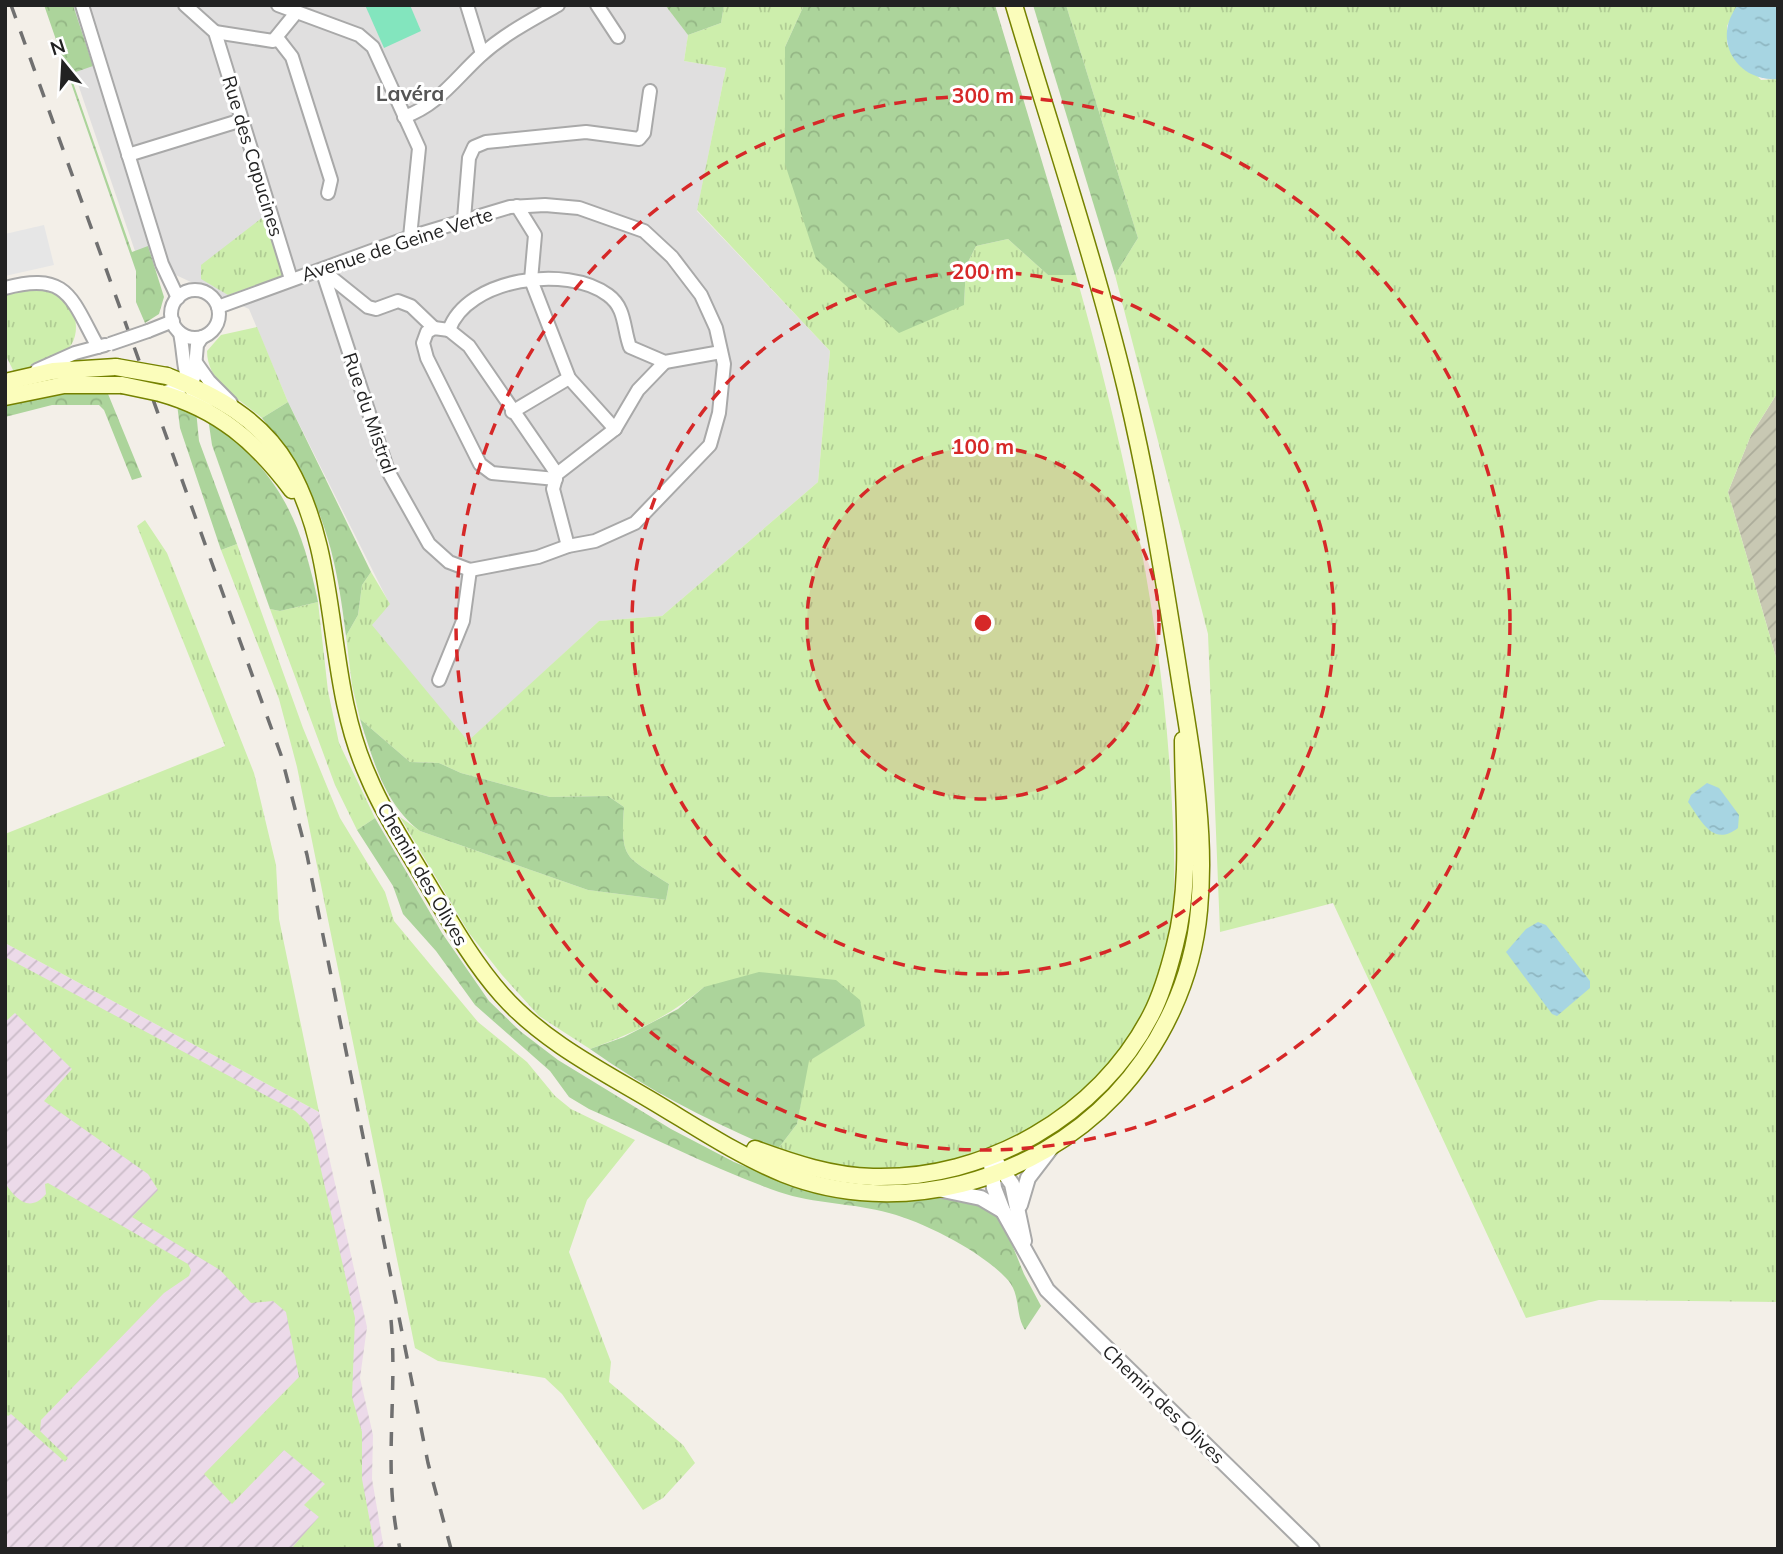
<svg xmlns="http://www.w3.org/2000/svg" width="1783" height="1554" viewBox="0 0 1783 1554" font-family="Mulish,sans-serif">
  <defs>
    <pattern id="industrial-furrows" width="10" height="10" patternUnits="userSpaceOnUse" patternTransform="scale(1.75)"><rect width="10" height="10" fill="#ecdae9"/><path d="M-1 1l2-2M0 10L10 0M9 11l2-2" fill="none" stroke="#cabbc8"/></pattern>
    <pattern id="construction-furrows" width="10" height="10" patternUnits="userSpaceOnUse" patternTransform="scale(1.75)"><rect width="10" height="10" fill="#c8c8b3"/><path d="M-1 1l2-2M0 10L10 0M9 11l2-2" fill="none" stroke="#acac9a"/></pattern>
    <pattern id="grass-tufts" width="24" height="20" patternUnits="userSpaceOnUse" patternTransform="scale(1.75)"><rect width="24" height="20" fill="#cdeeac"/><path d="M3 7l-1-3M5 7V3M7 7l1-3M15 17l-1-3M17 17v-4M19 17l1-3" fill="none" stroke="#b0cc94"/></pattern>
    <pattern id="forest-crowns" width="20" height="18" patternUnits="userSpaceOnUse" patternTransform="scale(1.75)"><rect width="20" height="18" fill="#acd49b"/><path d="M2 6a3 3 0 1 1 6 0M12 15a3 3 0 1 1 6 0" fill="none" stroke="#94b685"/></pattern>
    <pattern id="water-ripples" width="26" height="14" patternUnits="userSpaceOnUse" patternTransform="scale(1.75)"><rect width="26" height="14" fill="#a7d5e2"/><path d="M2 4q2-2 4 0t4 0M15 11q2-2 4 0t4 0" fill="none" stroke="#8fb7c2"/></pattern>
  </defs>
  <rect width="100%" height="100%" fill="#f3efe8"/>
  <path fill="#e0dfdf" d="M51,5H665L688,35L684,61L726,68L697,211L830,351L818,482L662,616L599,621L468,742L371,625L389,603L288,402L249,309L137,257Z"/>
  <path fill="url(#industrial-furrows)" d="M5,943L319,1112L367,1327L360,1378L373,1435L372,1479L384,1549H5Z"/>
  <path fill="url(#construction-furrows)" d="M1778,392V664L1728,492L1751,435Z"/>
  <g fill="url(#grass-tufts)">
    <path d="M724,5H804L785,47L964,305L966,266L976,246L1008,239L1048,275H1076C1123,443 1161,612 1171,787C1174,843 1179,903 1164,958C1143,1034 1090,1096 1023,1134C944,1178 861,1180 777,1150L797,1124L808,1061L865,1026L704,987C670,1016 632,1034 590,1049L539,1016L502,975L469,933L400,817L420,831L588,890L666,900L669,884C626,856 620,861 624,807L608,796L550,797L461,773L439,763L410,762L360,719L352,685L346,636L358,615L362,585L371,572L390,604L372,625L468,741L599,621L662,616L818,482L830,351L697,210L726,68L684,61L688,35L721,23Z"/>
    <path d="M1066,5H1738L1727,26V44L1761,80L1778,79V392L1751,435L1728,492L1778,664V1302L1599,1300L1526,1318L1333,903L1220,932L1208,634L1115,275L1138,238Z"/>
    <path d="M263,217L265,221L268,220L285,275L228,295L201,279V265Z"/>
    <path d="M31,287C37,288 48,287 53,290C75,300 85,334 66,351C52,362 30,366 14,372L5,354V295Z"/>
    <path d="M257,327L288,402L262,418C240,399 207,383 207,351L221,335Z"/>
    <path d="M145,520L167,553L254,773L276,865L279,919L319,1112L5,943V834L225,746L137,526Z"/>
    <path d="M237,544L303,728L340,818L385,892L394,921L478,1022L527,1062L555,1096L571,1109L635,1140L587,1200L569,1252L611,1362L609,1382L683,1445L695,1463L663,1498L643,1510L562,1394L545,1378L438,1361L415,1348L297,767L279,699L221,550Z"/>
    <path d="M318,602L328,691L339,743L375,818L357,830L335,785L270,609L280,611Z"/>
    <path d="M5,957L295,1111L308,1123L313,1135L355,1318L352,1397L362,1432V1479L375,1549H291L319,1517L304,1505L325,1484L284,1450L232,1504L204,1474L299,1377L286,1312L273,1301L251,1303L220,1270L132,1217L158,1190L148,1174L44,1101L72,1069L15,1013L5,1022Z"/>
    <path d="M5,1183C16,1200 30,1213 46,1194L45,1184L48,1183L188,1264L191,1270L189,1276L164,1293L41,1420L40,1431L68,1458L65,1462L11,1414L8,1416L5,1413Z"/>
  </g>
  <g fill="url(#forest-crowns)">
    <path d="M44,5H73L93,66L70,74L132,252L148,246L164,297L159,314L145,323L136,302V271Z"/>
    <path d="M665,5H724L721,23L688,35Z"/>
    <path d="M804,5H995L1076,275H1048L1008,239L976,246L966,266L964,305L899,333L816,259L785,164V47Z"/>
    <path d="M1033,5H1066L1138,238L1115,275Z"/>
    <path d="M106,389L142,477L132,480L104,410L99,405H52L5,417V403L54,390Z"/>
    <path d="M288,402L371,572L362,585L358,615L346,636C335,545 320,490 262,418Z"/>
    <path d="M177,404L196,410L199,441L237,544L221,550L180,428Z"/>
    <path d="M208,418C278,472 300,516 318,602L280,611L270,609L212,445Z"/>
    <path d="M360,719L410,762L439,763L461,773L550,797L608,796L624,807C620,861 626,856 669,884L666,900L588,890L420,831C385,805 373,760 360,719Z"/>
    <path d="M375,818L442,933L489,1001L520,1031L558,1060L671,1129L734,1162L774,1178L921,1197L973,1200L990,1208L1002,1220L1024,1274L1041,1306L1025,1330C1014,1312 1022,1293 1005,1277C980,1251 924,1222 889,1213C854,1203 814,1204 779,1192C714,1169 652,1137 589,1109L569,1097L550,1071L475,1005L436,951L403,914L393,886L357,830Z"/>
    <path d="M759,972L836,980L860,1000L865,1026L809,1061L797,1124L777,1150C711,1122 649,1091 590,1049L624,1037L678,1009L704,987Z"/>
  </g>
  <path fill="#83e5be" d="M365,5H410L421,31L384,48Z"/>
  <path fill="#e6e6e6" d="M44,225L54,265L5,276V234Z"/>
  <g fill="url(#water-ripples)">
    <path d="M1738,5H1778V79C1736,82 1711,39 1738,5Z"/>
    <path d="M1707,783L1719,788L1739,815L1738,828C1713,847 1702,822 1688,802L1691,795Z"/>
    <path d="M1538,922L1546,925L1590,981V988L1557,1016L1552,1014L1506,952L1526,929Z"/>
  </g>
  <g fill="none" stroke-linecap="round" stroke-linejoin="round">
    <g stroke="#a9a9a9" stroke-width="16">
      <g id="minor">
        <path d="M82,5L162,264L178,298"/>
        <path d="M185,5L215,32L291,279"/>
        <path d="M278,5L359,35L373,47L419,148L410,237"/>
        <path d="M467,5L482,54"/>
        <path d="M597,5L618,37"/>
        <path d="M215,32L273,41L295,14"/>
        <path d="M278,39L292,57L331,180L328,193"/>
        <path d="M404,117C438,105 455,79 480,56C503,35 531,20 558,5"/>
        <path d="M128,155L242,120"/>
        <path d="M517,206L535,235L531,280L569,378L615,429"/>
        <path d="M464,219L469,158L474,147L486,142L586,132L639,139L644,133L650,91"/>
        <path d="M322,270L388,471L429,544L449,562L470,570"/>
        <path d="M322,270L368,307L376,309L398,301L411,306L434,328"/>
        <path d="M5,288C68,271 71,298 98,347"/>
        <circle cx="195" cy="314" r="24"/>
        <path d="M218,307L410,237L510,207L545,205L579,208L644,231L672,257L701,295L716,328L724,364L719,413L710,445L635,523L595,541L568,546L538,557L470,570"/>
        <path d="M449,330C467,278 567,264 608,295C626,308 623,328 630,347L665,362L721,352"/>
        <path d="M449,330L434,328L427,332L423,343L427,358L480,464L492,473L556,479"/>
        <path d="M449,330L469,346L557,474"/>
        <path d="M148,331L173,321"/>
        <path d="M180,333C186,362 181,388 207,409"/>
        <path d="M197,364L209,381L231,403"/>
        <path d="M37,370L75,353L105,345"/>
        <path d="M160,393L181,388L194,378L197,345L202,337"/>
        <path d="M512,412L569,378"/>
        <path d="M568,546L553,489L557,474L615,429L638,390L665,362"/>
        <path d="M439,680L463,621L470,570"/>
      </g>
    </g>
    <g stroke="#a9a9a9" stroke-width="18">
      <g id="tertiary">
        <path d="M990,1157L994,1188L1003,1211L1047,1290L1312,1549"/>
        <path d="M997,1163L1012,1184L1024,1241"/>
        <path d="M938,1189L981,1198L1003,1211"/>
        <path d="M1020,1205L1028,1178L1051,1148"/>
      </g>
    </g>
    <g stroke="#758200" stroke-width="19">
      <g id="secondary">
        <path d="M167,376C215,395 261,419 288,466C343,562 323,677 368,776C383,812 404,844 424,878C448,918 471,960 502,995C542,1040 598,1069 649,1099C693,1125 737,1155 784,1174C898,1219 1033,1182 1115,1095C1162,1045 1193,979 1199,910C1206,836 1194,766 1182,693C1166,591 1150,490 1126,389C1095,260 1052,133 1014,5"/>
        <path d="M5,382L53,371L116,367"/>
        <path d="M160,393C218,409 256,442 292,490"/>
        <path d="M5,397L64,385H122"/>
        <path d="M755,1149C793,1163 832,1176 873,1177C986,1180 1099,1116 1151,1015C1162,994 1169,969 1175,945C1192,880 1183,806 1183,740"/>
      </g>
    </g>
    <use href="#minor" stroke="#fff" stroke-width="12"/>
    <use href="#tertiary" stroke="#fff" stroke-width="14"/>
    <use href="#secondary" stroke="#fbfdbb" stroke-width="16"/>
    <g stroke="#707070" stroke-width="3.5" stroke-dasharray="14 14" stroke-linecap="butt">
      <path d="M11,5L281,755L307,855L428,1463L451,1549"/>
      <path d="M391,1320C398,1397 382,1473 400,1549"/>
    </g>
    <g stroke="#a9a9a9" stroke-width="16" stroke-linecap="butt">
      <path id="minor-bridge" d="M110,344L148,331"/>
    </g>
    <g stroke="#758200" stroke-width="19" stroke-linecap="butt">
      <g id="secondary-bridge">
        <path d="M116,367L167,376"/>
        <path d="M122,385L160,393"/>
      </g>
    </g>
    <use href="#minor-bridge" stroke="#fff" stroke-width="12"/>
    <use href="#secondary-bridge" stroke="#fbfdbb" stroke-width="16"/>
  </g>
  <circle cx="983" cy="623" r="176" fill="#d62828" fill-opacity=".12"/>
  <g fill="none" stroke="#d62828" stroke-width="3.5" stroke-dasharray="12 9">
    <circle cx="983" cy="623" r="176"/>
    <circle cx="983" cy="623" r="351"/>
    <circle cx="983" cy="623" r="527"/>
  </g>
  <g text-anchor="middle" stroke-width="6" stroke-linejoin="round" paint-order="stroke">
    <g font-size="19" fill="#222" stroke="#fff">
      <text transform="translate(253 156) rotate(73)" y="7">Rue des Capucines</text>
      <text transform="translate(397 244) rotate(-18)" y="7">Avenue de Geine Verte</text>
      <text transform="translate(370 413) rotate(71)" y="7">Rue du Mistral</text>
      <text transform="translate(423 874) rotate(60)" y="7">Chemin des Olives</text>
      <text transform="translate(1164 1404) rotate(44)" y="7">Chemin des Olives</text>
    </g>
    <g font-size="21" font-weight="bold" fill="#555" stroke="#fff">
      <text x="410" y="101">Lavéra</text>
    </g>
  </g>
  <circle cx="983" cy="623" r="10" fill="#d62828" stroke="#fff" stroke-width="3.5"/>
  <g font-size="21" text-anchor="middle" font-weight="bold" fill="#d62828" stroke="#fff" stroke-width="6" stroke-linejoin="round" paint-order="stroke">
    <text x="983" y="103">300 m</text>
    <text x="983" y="279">200 m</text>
    <text x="983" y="454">100 m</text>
  </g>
  <rect width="1783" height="1554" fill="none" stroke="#222222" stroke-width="14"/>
  <g transform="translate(63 63) rotate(342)" stroke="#ffffff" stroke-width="5" paint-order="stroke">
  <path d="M0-5L12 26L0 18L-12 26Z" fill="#222222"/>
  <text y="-10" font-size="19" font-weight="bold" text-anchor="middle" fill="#222222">N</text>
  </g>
</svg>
